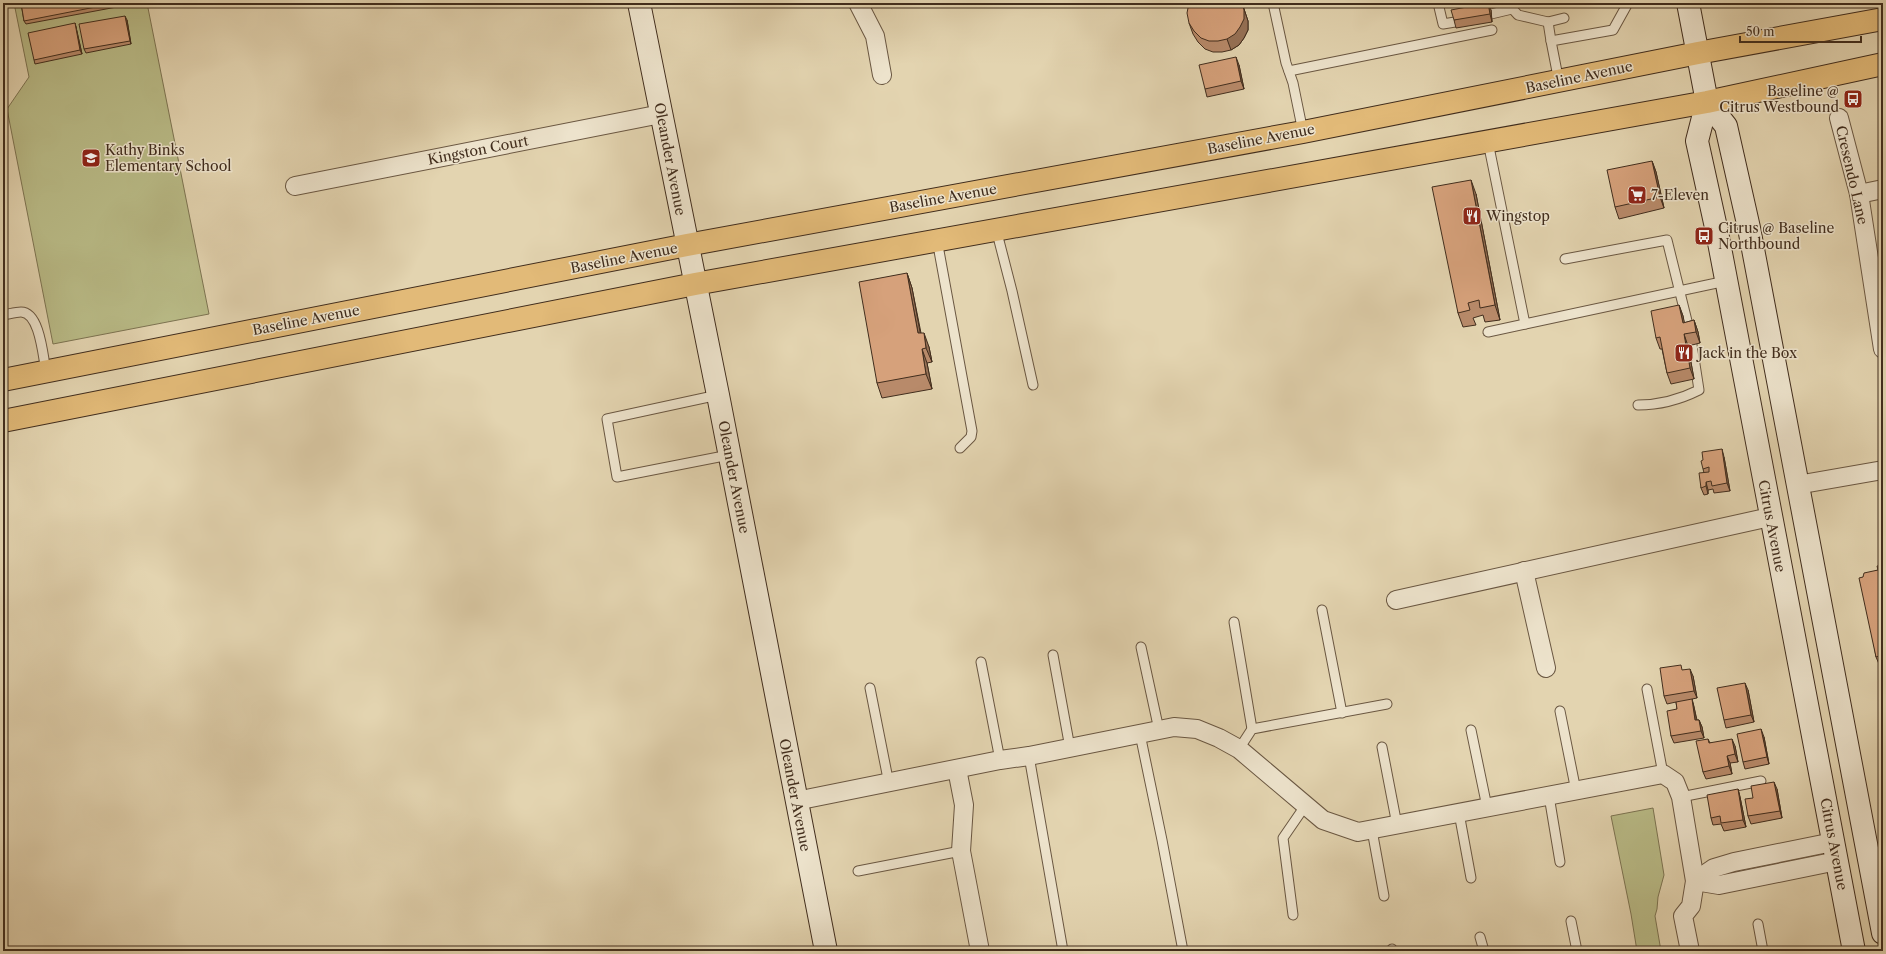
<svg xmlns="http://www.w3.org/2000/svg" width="1886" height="954" viewBox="0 0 1886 954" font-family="'Libre Caslon Text',serif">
  <rect width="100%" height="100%" fill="#e3d4b0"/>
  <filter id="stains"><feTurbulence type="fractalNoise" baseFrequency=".005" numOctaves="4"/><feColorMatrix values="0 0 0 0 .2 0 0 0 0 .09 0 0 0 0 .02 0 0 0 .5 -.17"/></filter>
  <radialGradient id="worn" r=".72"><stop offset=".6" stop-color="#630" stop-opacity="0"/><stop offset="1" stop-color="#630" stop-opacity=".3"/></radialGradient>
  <g fill="#b9bb87" stroke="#7d7452">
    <path d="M14,3H147L209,314L53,344L7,109L29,77Z"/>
    <path d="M1653,808L1664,875L1658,897L1657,909L1655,916L1661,951H1637L1631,914L1611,816Z"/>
  </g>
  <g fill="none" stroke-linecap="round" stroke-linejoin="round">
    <g stroke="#6a5742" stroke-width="11">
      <g id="lane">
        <path d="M1273,3L1286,63L1293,83L1303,132"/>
        <path d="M1438,3L1443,24L1455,22"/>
        <path d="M1507,3L1518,15L1548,22L1564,18"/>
        <path d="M1491,14L1512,9"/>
        <path d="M1548,22L1551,41"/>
        <path d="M1289,71L1492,30"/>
        <path d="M1559,82L1551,41L1613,30L1628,3"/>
        <path d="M1488,142L1525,324L1726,281"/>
        <path d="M996,229L1012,291L1033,385"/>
        <path d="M937,240C949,303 960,367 972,431L971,437L960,448"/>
        <path d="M1565,259L1667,240L1690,333"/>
        <path d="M3,315C9,314 16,312 21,312C40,312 43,357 46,371"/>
        <path d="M1488,332L1525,324"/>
        <path d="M718,395L607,419L617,477L729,455"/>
        <path d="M1638,405C1660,405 1679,400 1699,390L1692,345"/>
        <path d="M1322,610L1342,713"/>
        <path d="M1234,622L1252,729"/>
        <path d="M1141,647L1159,730"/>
        <path d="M1053,655L1070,748"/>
        <path d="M981,662L1000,760"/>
        <path d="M870,688L889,784"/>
        <path d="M1647,689L1663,774"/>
        <path d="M1560,711L1576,791"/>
        <path d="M1471,730L1487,807"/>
        <path d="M1140,734L1162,840L1183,951"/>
        <path d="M1382,747L1397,825"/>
        <path d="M1239,749L1252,729L1387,704"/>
        <path d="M1029,756L1063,951"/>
        <path d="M1549,796L1560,862"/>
        <path d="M1681,797L1761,781"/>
        <path d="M1459,813L1471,878"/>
        <path d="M1372,830L1384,896"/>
        <path d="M858,871L961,851"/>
        <path d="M1293,915L1283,838L1305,806"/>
        <path d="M1571,921L1577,951"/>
        <path d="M1758,924L1763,951"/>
        <path d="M1480,937L1484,951"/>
        <path d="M1392,949L1393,951"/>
      </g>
    </g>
    <g stroke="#6a5742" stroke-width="20">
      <g id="street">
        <path d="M858,3L875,36L882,75"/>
        <path d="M1839,118L1859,194L1883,349"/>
        <path d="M295,186L661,114"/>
        <path d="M1859,194L1883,189"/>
        <path d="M1797,485L1883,470"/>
        <path d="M1524,571L1546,668"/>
        <path d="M1396,600L1770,517"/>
        <path d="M957,769L964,805L961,851L980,951"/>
        <path d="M796,801L1000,760L1029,756L1174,727L1197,729L1219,738L1239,749L1323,820L1358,832L1663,774L1675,782L1681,797L1695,881L1691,906L1683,916L1690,951"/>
        <path d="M1695,881L1714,868L1734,862L1833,842"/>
        <path d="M1695,881L1719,885L1837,861"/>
      </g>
    </g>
    <g stroke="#412d1d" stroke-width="24">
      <g id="secondary">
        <path d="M639,3L718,395L826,951"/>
        <path d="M1688,3L1707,102L1697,141L1717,232L1854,951"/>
        <path d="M1707,102L1726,126L1749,228L1883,933"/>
      </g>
    </g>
    <g stroke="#412d1d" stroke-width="24">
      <g id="primary">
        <path d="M3,380L687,245L1303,132L1698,53L1883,19"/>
        <path d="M3,421L695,284L1707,102L1883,64"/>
      </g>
    </g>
    <use href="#lane" stroke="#ede3cc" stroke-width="9"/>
    <use href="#street" stroke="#ede3cc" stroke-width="18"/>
    <use href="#secondary" stroke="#ede3cc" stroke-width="22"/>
    <use href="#primary" stroke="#e2ba78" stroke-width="22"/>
  </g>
  <g fill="#b88a6a" stroke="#412d1d">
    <path d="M21,3H122V6L26,24L24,21Z"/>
    <path d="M1242,3L1248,21V30L1244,38L1239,45L1231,50L1222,52H1213L1205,49L1198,42L1193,34L1189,23Z"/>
    <path d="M1491,10L1492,22L1456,28L1454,20Z"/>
    <path d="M127,20L131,44L86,53L84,49Z"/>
    <path d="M75,23L82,54L35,64L34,60Z"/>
    <path d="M1239,65L1244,89L1207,97L1205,89Z"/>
    <path d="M1652,161L1656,172L1664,208L1619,219L1615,207Z"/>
    <path d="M1476,194L1500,320L1485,322L1483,315L1473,318L1476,325L1463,327L1458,313Z"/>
    <path d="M907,273L912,288L921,333L929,347L932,362L927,363L932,389L882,398L877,383Z"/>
    <path d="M1679,305L1683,316L1684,323L1694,320L1698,332L1700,343L1688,346L1694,379L1671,384L1667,373L1662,349H1660L1656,338Z"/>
    <path d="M1724,457L1730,491L1714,493L1713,489L1708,490V494L1704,495L1701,488L1704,473L1703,469Z"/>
    <path d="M1883,565V663L1879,664L1876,657L1863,577L1878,570Z"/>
    <path d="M1683,670L1693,676L1697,698L1692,699L1694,707L1697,720H1699L1702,727L1704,738L1674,743L1671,736L1677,709L1676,702L1667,704L1664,696Z"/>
    <path d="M1748,690L1754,722L1726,728L1724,720Z"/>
    <path d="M1764,737L1769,764L1745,769L1743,762Z"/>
    <path d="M1708,739L1710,743L1735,746L1738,762L1730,763L1732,774L1706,779L1703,772Z"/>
    <path d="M1738,789L1740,797L1746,827L1724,831L1721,824L1713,825L1711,818Z"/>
    <path d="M1777,789L1782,818L1751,824L1748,816L1753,798Z"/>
  </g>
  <g fill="#967156" stroke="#412d1d">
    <path d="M1242,3L1248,21V30L1244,38L1239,45L1231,50L1227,39Z"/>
    <path d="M1488,3L1491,10L1492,22L1490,14Z"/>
    <path d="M125,16L127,20L131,44L130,41Z"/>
    <path d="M75,23L76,27L82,54L80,50Z"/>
    <path d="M3,52L5,57L3,60Z"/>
    <path d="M1236,57L1239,65L1244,89L1241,81Z"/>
    <path d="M1652,161L1656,172L1664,208L1660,197Z"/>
    <path d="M1471,180L1476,194L1500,320L1495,305Z"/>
    <path d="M3,230L7,241L3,247Z"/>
    <path d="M907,273L912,288L923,348L918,333Z"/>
    <path d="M1679,305L1683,316L1687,334L1683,323Z"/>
    <path d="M1694,320L1698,332L1700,343L1696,332Z"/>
    <path d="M924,333L929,347L932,362L926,348Z"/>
    <path d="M1684,334L1688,346L1694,379L1690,368Z"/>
    <path d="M922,349L927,363L932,389L926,374Z"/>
    <path d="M1722,449L1724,457L1730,491L1727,483Z"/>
    <path d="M1706,482L1708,490V494L1706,486Z"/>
    <path d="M1690,669L1693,676L1697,698L1694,691Z"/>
    <path d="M1745,683L1748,690L1754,722L1751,715Z"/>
    <path d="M1692,699L1694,707L1698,728L1695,720Z"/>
    <path d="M1699,720L1702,727L1704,738L1701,731Z"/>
    <path d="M1761,729L1764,737L1769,764L1767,757Z"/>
    <path d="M1732,739L1735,746L1738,762L1735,754Z"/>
    <path d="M1727,756L1730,763L1732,774L1729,766Z"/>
    <path d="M1774,782L1777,789L1782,818L1780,811Z"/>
    <path d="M1738,789L1740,797L1746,827L1743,820Z"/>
  </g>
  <g fill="#d6a17b" stroke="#412d1d">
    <path d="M21,3H116L24,21Z"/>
    <path d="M1189,3H1242L1244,10V19L1240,27L1235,34L1227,39L1218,41H1209L1201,38L1194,31L1189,23L1187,13Z"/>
    <path d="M1488,3L1490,14L1454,20L1451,10Z"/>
    <path d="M125,16L130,41L84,49L79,24Z"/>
    <path d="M75,23L80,50L34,60L28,33Z"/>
    <path d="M1236,57L1241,81L1205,89L1199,65Z"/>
    <path d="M1652,161L1660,197L1615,207L1607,170Z"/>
    <path d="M1471,180L1495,305L1480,308L1479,300L1468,303L1470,310L1458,313L1432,187Z"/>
    <path d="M907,273L918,333H924L926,348L922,349L926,374L877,383L859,282Z"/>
    <path d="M1679,305L1683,323L1694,320L1696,332L1684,334L1690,368L1667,373L1660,337L1656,338L1651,311Z"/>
    <path d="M1722,449L1727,483L1712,486L1711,481L1706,482V486L1701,488L1699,473L1709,472V467L1703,469L1701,461L1703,460L1702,452Z"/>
    <path d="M1883,565V659L1882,655L1876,657L1859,578L1863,577L1864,573L1878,570L1877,566Z"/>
    <path d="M1681,665L1682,670L1690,669L1694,691L1664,696L1660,668Z"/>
    <path d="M1745,683L1751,715L1724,720L1717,688Z"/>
    <path d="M1692,699L1695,720H1699L1701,731L1671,736L1667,711L1677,709L1676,702Z"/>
    <path d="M1761,729L1767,757L1743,762L1737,734Z"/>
    <path d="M1708,739L1709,743L1732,739L1735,754L1727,756L1729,766L1703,772L1696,741Z"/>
    <path d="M1774,782L1780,811L1748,816L1745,799L1753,798L1751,786Z"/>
    <path d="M1738,789L1743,820L1721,823L1720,816L1711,818L1707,795Z"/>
  </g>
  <defs>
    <g id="bus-square" transform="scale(1)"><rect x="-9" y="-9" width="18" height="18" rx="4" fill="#8f2418" stroke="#ede3cc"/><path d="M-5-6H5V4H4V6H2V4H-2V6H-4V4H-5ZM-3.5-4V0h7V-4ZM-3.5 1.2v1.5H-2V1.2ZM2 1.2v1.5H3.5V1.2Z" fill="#fff"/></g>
    <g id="school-square" transform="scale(1)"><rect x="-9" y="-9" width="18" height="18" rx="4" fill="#8f2418" stroke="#ede3cc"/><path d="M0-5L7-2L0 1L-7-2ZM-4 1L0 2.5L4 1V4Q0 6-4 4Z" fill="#fff"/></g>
    <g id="supermarket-square" transform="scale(1)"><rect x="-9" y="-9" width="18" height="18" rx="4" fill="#8f2418" stroke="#ede3cc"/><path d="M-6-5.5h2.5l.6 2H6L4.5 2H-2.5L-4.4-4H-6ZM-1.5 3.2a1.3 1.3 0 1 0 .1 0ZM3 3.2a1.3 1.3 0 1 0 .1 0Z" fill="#fff"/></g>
    <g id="restaurant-square" transform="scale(1)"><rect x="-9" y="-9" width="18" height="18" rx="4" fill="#8f2418" stroke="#ede3cc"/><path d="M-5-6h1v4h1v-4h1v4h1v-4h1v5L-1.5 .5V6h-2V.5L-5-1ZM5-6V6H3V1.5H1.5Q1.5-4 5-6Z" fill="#fff"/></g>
  </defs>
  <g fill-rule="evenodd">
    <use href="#bus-square" x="1853" y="99"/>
    <use href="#school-square" x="91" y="158"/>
    <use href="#supermarket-square" x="1637" y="195"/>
    <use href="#restaurant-square" x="1472" y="216"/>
    <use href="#bus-square" x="1704" y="236"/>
    <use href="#restaurant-square" x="1684" y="353"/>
  </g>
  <g text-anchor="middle" stroke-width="3" stroke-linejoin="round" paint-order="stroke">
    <g font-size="14" fill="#412d1d" stroke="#ede3cc">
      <text transform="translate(1579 77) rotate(-12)" y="5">Baseline Avenue</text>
      <text transform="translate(1261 139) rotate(-11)" y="5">Baseline Avenue</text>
      <text transform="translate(478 150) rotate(-11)" y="5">Kingston Court</text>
      <text transform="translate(670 159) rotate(79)" y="5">Oleander Avenue</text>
      <text transform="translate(1852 175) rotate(77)" y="5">Cresendo Lane</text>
      <text transform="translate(943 198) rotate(-10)" y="5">Baseline Avenue</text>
      <text transform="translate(624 258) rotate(-11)" y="5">Baseline Avenue</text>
      <text transform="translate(306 320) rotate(-11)" y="5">Baseline Avenue</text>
      <text transform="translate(734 477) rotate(79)" y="5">Oleander Avenue</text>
      <text transform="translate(1772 526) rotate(79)" y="5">Citrus Avenue</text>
      <text transform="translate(795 795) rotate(79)" y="5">Oleander Avenue</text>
      <text transform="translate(1834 844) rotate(79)" y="5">Citrus Avenue</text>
    </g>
    <g font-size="14" fill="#412d1d" stroke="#ede3cc" text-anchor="start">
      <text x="1839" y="96" text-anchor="end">Baseline @<tspan x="1839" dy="16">Citrus Westbound</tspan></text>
      <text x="105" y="155">Kathy Binks<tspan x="105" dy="16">Elementary School</tspan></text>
      <text x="1651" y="200">7-Eleven</text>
      <text x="1486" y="221">Wingstop</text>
      <text x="1718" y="233">Citrus @ Baseline<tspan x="1718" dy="16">Northbound</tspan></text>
      <text x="1698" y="358">Jack in the Box</text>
    </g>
  </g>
  <rect width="1886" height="954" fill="none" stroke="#e3d4b0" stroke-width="16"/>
  <rect x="4" y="4" width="1878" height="946" fill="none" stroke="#412d1d" stroke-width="2"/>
  <rect x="8" y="8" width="1870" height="938" fill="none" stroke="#412d1d"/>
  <path d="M1740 36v6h121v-6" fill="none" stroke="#412d1d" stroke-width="2"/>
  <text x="1746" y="36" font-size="12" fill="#412d1d" stroke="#ede3cc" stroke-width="3" paint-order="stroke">50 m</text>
  <rect width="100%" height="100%" filter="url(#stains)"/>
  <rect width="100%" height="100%" fill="url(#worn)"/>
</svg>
